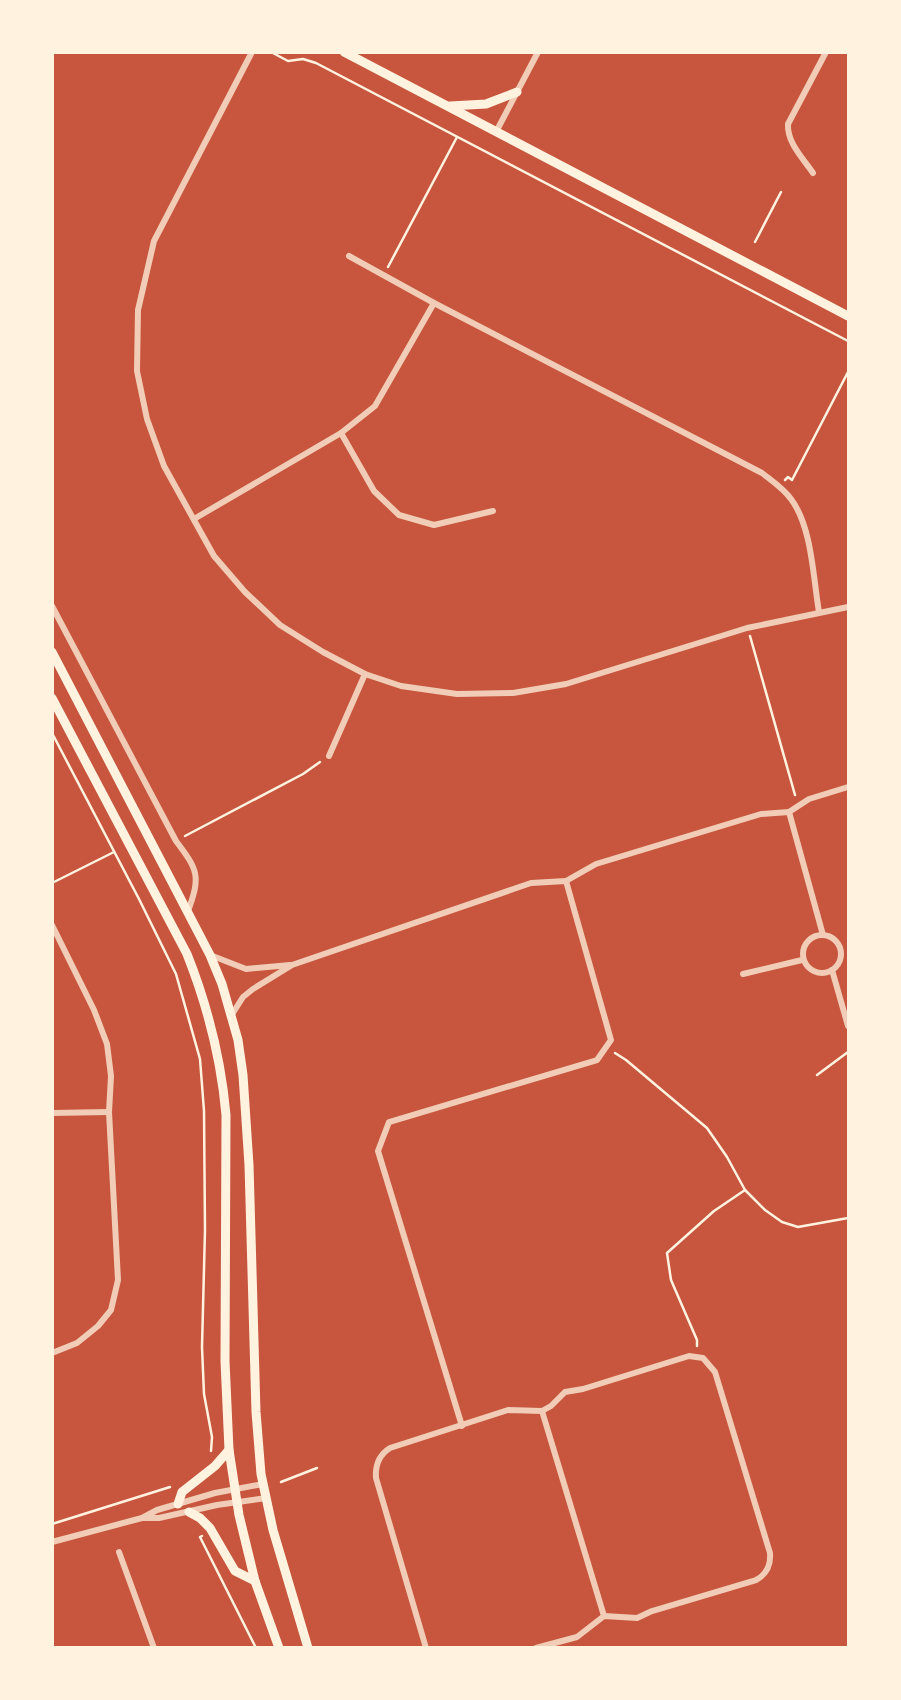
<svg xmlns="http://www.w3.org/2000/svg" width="901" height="1700" viewBox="0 0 901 1700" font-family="'PT Sans',sans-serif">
  <rect width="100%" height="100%" fill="#c8553d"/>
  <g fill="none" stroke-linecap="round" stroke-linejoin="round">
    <g stroke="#fff3e0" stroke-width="2.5">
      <path d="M271,52L288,61L303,59L316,63L848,341"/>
      <path d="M755,242L781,192"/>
      <path d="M388,267L457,137"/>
      <path d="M785,480L788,477L792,480L848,372"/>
      <path d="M750,636L795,795"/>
      <path d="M52,733L139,899L176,974L200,1059L204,1111L205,1230L202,1347L204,1394L212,1437L211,1451"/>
      <path d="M185,836L303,774L320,762"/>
      <path d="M52,883L114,852"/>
      <path d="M615,1053L626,1060L707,1128L727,1157L745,1190L765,1210L782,1222L798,1227L848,1218"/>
      <path d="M817,1075L848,1052"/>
      <path d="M697,1346V1340L671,1280L667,1253L714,1211L745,1190"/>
      <path d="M281,1482L317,1468"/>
      <path d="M52,1524L170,1487"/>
      <path d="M202,1536L200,1537L256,1648"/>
    </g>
    <g stroke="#f1ccb7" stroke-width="6">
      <path d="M252,52L154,241L138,310L137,371L147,419L164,466L214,556L245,592L280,625L323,652L365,674L401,686L457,694L513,693L566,684L747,628L848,607"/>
      <path d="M496,132L538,52"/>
      <path d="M813,173C803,158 787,143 788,124L826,52"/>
      <path d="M349,256L434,303L762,473C772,481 783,488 791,499C812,527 813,577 819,612"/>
      <path d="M341,433L374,491L399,515L434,525L493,511"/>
      <path d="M194,519L341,433L375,406L434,303"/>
      <path d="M52,606L176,841C198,870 201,876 188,911"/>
      <path d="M329,756L365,674"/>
      <path d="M789,812L823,935"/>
      <path d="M52,925L94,1010L107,1044L111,1076L109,1112L118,1280L111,1310L98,1326L77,1343L52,1353"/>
      <circle cx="822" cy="954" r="19"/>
      <path d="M210,955L246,969L290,965"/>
      <path d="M832,970L848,1026"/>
      <path d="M743,974L802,960"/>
      <path d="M231,1016L243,997L253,989L292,965L531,883L566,881L596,864L761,814L789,812L809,799L848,787"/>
      <path d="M52,1113L109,1112"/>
      <path d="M542,1411L604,1616"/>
      <path d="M462,1426L378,1151L389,1122L597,1060L611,1040L566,881"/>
      <path d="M144,1518H159L217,1505L266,1498"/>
      <path d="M52,1542L142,1518L157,1510L215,1493L263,1484"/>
      <path d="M119,1552L154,1648"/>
      <path d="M426,1648L376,1478C375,1465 379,1455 390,1448L508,1410L542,1411L551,1406L565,1392L583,1389L689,1356L703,1358L715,1372L770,1553C771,1565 767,1574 756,1580L652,1611L637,1618L604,1616L577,1637L536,1648"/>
    </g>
    <g stroke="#fff3e0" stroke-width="9">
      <path d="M344,52L848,316"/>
      <path d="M450,106L486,104L517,92"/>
      <path d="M52,652L210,955L222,984L238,1040L243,1075L249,1165L256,1412L261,1474L273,1530L308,1648"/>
      <path d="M52,698L187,954C208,1007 221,1058 226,1115L225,1361L229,1450L239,1515L255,1581L279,1648"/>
      <path d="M178,1504L182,1492L215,1466L229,1450"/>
      <path d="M189,1512L200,1518L210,1528L235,1571L255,1581"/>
    </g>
  </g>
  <rect width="901" height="1700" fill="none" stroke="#fff3e0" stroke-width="108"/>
</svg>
